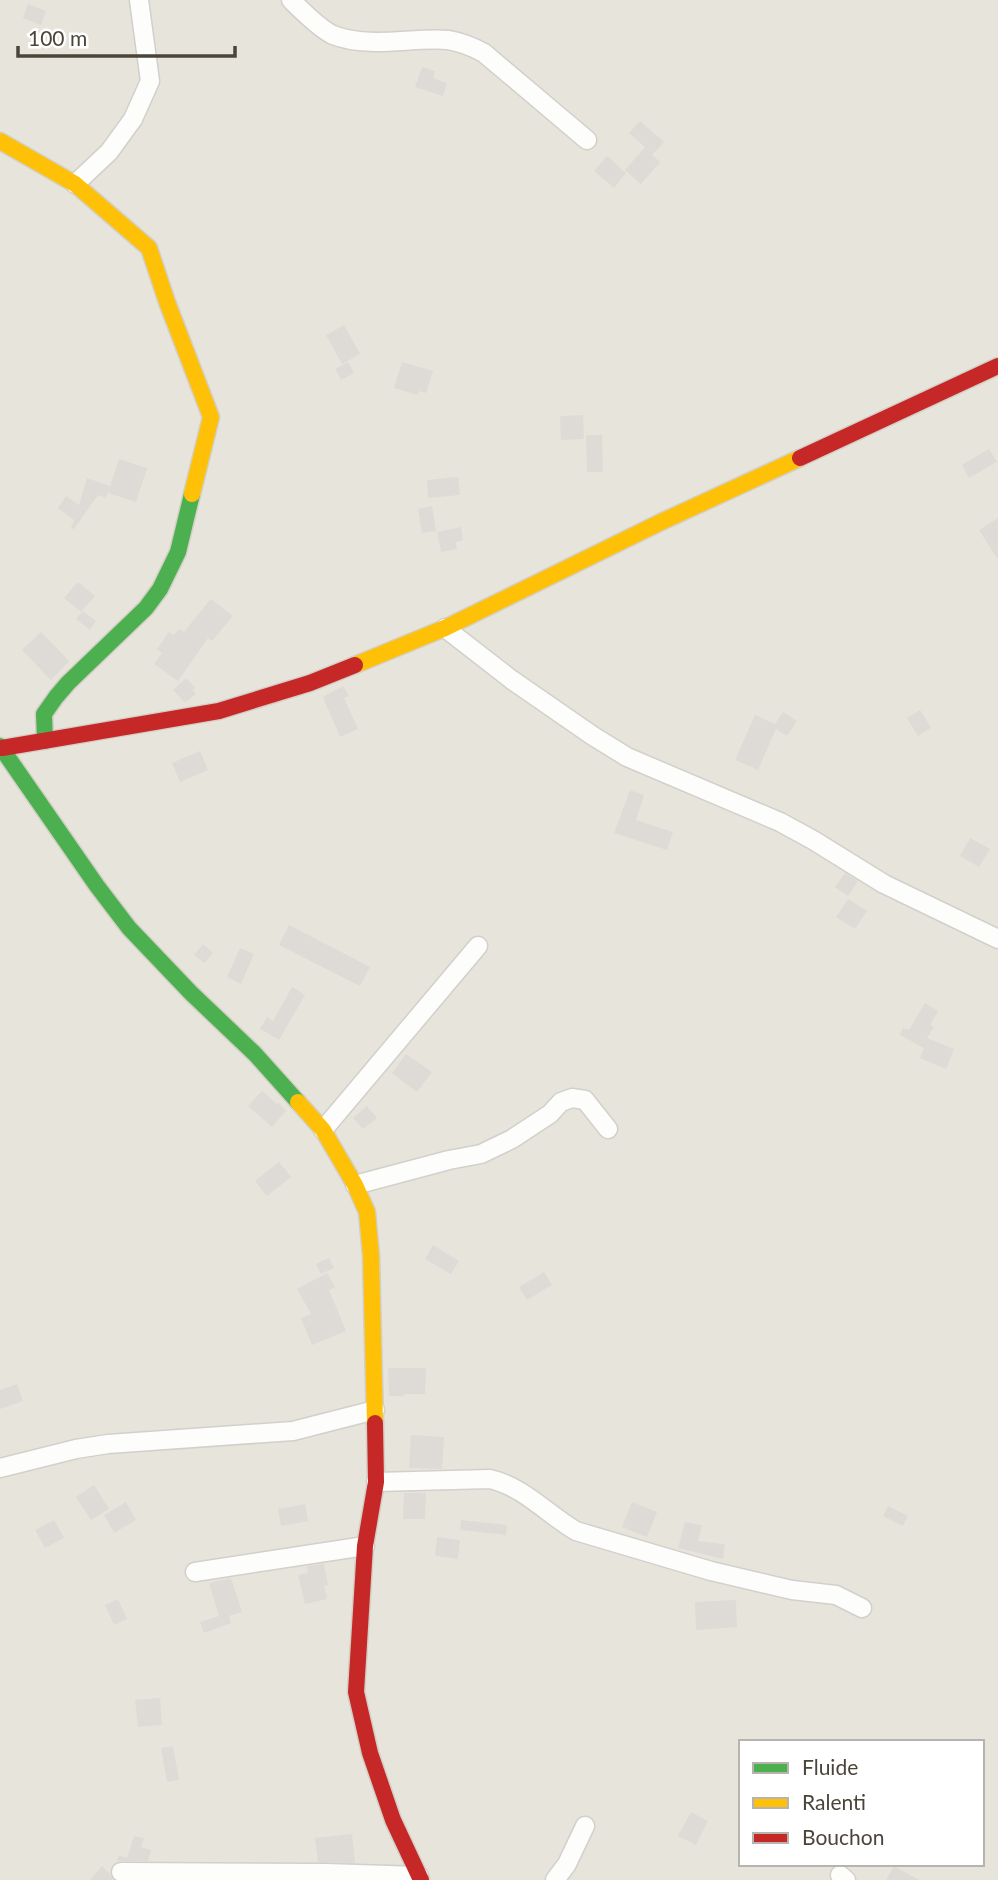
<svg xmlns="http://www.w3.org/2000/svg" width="998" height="1880" viewBox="0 0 998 1880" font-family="Lato,sans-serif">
  <rect width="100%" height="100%" fill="#f4f2ee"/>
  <path fill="#e7e4dc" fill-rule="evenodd" d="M0,0H998V1880H0ZM741,1742H982V1864H741Z"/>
  <g fill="#dedbd6">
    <path d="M28,4L46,11L41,25L23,18Z"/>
    <path d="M422,67L435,71L433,78L447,83L443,96L415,87Z"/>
    <path d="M640,121L664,142L652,155L660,162L641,184L625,170L645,147L629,133Z"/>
    <path d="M607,156L626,173L614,188L594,171Z"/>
    <path d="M344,325L360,354L342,364L326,335Z"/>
    <path d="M348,362L354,373L341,380L335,369Z"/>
    <path d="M402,362L433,371L426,393L419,391L417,395L394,388Z"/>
    <path d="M583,415L584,439L561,440L560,416Z"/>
    <path d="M586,435H602L603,472H587Z"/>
    <path d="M989,449L997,462L969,478L962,465Z"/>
    <path d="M119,459L147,468L136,502L108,493Z"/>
    <path d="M458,477L460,495L428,498L427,480Z"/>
    <path d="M87,478L110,486L106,498L98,495L74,529L71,528L74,520L58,508L66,496L79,505Z"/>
    <path d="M432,506L436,531L422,533L418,509Z"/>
    <path d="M998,518V560L979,530Z"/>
    <path d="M461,527L463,540L456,542L457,549L441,552L437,532Z"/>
    <path d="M78,582L95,596L81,612L64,598Z"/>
    <path d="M211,599L233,616L212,641L208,638L178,681L154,664L162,653L157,649L169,632L174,635L179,629L184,632Z"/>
    <path d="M83,611L96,621L90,630L76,619Z"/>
    <path d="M41,632L69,661L51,680L22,650Z"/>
    <path d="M186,678L195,688L193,690L196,694L187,701L184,702L173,690Z"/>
    <path d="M343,686L349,696L344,698L358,729L340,737L323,697Z"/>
    <path d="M920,710L931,728L918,736L907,718Z"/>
    <path d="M783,712L797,721L787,736L776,729L758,770L735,760L755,715L775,724Z"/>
    <path d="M200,751L208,770L180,782L172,763Z"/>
    <path d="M630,790L644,795L636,820L673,832L667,850L614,833Z"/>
    <path d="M970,838L990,849L979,867L960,856Z"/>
    <path d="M845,873L858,881L848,896L835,887Z"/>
    <path d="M848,899L867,911L855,929L836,917Z"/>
    <path d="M289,925L370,967L360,986L279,945Z"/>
    <path d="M203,944L213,953L204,963L194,955Z"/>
    <path d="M240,948L254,954L241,984L227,977Z"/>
    <path d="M292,987L305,995L279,1040L260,1029L267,1017L273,1021Z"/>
    <path d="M925,1003L938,1011L930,1025L934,1027L927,1038L954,1049L946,1069L920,1058L924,1048L900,1035L903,1028L909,1030Z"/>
    <path d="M406,1054L432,1072L417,1092L392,1073Z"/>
    <path d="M262,1091L277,1104L278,1102L286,1111L272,1127L248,1106Z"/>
    <path d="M367,1106L377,1118L363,1129L353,1118Z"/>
    <path d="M279,1162L291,1177L267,1196L255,1181Z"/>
    <path d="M433,1245L459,1261L451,1274L425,1259Z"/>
    <path d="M329,1258L334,1268L321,1274L316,1264Z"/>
    <path d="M544,1272L552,1285L527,1300L519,1287Z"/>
    <path d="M327,1273L335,1287L329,1290L346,1331L312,1345L301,1318L311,1314L297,1289Z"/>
    <path d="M388,1368H426L425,1394H404V1396H389Z"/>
    <path d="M17,1384L23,1401L0,1409V1390Z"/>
    <path d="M411,1435L444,1437L442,1469L409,1468Z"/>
    <path d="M94,1485L109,1509L91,1520L76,1497Z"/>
    <path d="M404,1493H426L425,1519H403Z"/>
    <path d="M126,1502L136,1520L114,1533L104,1515Z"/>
    <path d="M632,1502L657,1512L647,1537L622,1527Z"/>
    <path d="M305,1504L308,1521L281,1526L278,1509Z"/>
    <path d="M888,1506L908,1516L903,1526L883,1516Z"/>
    <path d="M54,1520L64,1538L45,1548L35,1530Z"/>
    <path d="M461,1520L507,1525L506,1535L460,1530Z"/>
    <path d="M685,1522L702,1525L698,1541L725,1544L723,1559L678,1548Z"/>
    <path d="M437,1537L460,1540L458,1559L435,1556Z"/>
    <path d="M324,1564L328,1585L324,1586L327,1599L305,1604L298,1575L308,1573L307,1566Z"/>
    <path d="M231,1578L242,1612L229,1616L231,1623L204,1633L200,1622L219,1616L209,1583Z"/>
    <path d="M118,1599L127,1619L114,1625L105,1605Z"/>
    <path d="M736,1600L737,1627L696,1630L695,1602Z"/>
    <path d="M160,1698L162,1725L138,1727L135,1700Z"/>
    <path d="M173,1746L179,1780L167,1782L161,1748Z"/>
    <path d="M691,1812L708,1821L696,1845L678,1836Z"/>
    <path d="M352,1834L355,1863L318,1862L315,1838Z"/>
    <path d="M134,1836L144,1838L141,1847L151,1850L148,1861H117L119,1855L127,1858Z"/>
    <path d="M102,1866L110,1874L113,1880H90Z"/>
    <path d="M894,1866L919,1880H886Z"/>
  </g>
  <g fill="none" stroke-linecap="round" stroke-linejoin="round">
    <g stroke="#d2d0cb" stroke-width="21">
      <g id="street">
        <path d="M291,0C300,9 322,30 333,35C370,49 411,37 448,40C461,42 473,47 484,53L587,140"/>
        <path d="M75,184L109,152L133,119L150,81L139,0"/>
        <path d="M445,628L512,680L593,736L627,757L780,822L813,840L884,884L998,939"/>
        <path d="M323,1130L478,946"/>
        <path d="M355,1185L449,1160L481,1154L512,1139L550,1114L561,1102L572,1098L585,1100L608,1129"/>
        <path d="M0,1468L76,1449L108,1444L293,1431L375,1410"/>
        <path d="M376,1482L490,1479C524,1487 547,1514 576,1531L711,1571L792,1590L836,1595L862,1608"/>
        <path d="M195,1572L365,1546"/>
        <path d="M121,1872L326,1873L419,1876"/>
        <path d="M840,1875L846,1880"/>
        <path d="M555,1880L567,1864L585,1826"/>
      </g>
    </g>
    <g stroke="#d3cfc5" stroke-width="19">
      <g id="fast">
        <path d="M45,741L44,714L56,697L68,683L146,608L160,589L178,552L192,494"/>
        <path d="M0,746L97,886L129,928L191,993L255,1054L298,1102"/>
      </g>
    </g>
    <g stroke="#d3cfc5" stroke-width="19">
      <g id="slow">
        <path d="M0,141L75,184L149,248L167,302L211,417L192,494"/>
        <path d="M355,665L445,628L661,522L800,458"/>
        <path d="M298,1102L323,1130L355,1185L367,1212L371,1256L375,1423"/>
      </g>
    </g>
    <g stroke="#d3cfc5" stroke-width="19">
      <g id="jam">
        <path d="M800,458L998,366"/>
        <path d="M2,748L219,711L310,683L355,665"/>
        <path d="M375,1423L376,1482L365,1546L356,1692L370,1753L393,1820L421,1880"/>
      </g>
    </g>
    <use href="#street" stroke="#fdfdfc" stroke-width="18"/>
    <use href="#fast" stroke="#4caf50" stroke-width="16"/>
    <use href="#slow" stroke="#ffc107" stroke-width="16"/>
    <use href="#jam" stroke="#c62828" stroke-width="16"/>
  </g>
  <rect x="739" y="1740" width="245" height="126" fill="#ffffff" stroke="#b7b4b0" stroke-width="2"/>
  <rect x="753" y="1763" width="35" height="10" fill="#4caf50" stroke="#b7b4b0" stroke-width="2"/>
  <text x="802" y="1775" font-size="21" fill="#4b4439">Fluide</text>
  <rect x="753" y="1798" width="35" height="10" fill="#ffc107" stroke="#b7b4b0" stroke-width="2"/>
  <text x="802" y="1810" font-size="21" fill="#4b4439">Ralenti</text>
  <rect x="753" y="1833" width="35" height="10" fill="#c62828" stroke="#b7b4b0" stroke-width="2"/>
  <text x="802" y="1845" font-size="21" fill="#4b4439">Bouchon</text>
  <path d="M18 46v10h217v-10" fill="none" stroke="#4b4439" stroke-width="3.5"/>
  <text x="28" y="46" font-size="21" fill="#4b4439" stroke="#ffffff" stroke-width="5" paint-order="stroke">100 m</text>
</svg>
